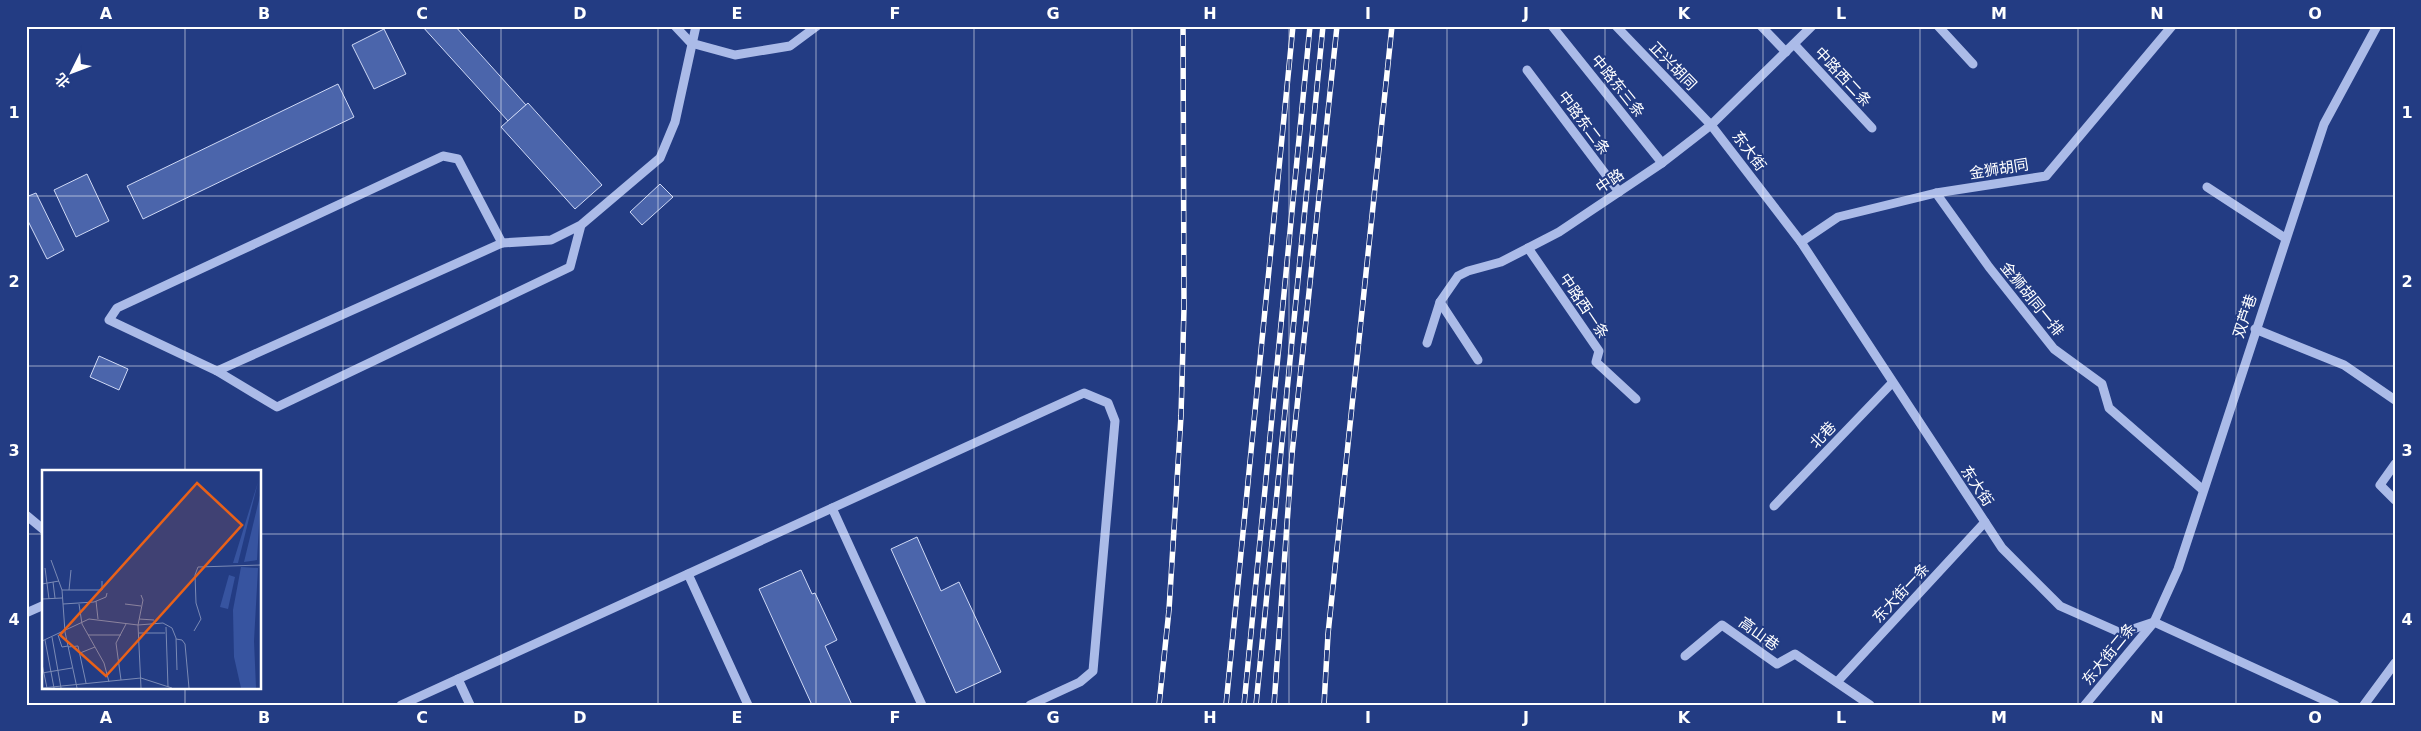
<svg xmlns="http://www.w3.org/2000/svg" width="2421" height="731" viewBox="0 0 2421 731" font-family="'DejaVu Sans','Noto Sans SC',sans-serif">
  <rect width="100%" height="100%" fill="#233c83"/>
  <g fill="#4b65ab" stroke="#cfd9f6">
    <path d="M422,26H455L526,105L508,121Z"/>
    <path d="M384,29L406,74L374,89L352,45Z"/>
    <path d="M338,84L354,117L143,219L127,186Z"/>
    <path d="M528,103L602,185L575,209L501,127Z"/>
    <path d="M87,174L109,221L76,237L54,190Z"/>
    <path d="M660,184L673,197L642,225L630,212Z"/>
    <path d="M36,193L64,250L47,259L26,217V197Z"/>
    <path d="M99,356L128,369L119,390L90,377Z"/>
    <path d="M917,537L941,591L959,582L1001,672L956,693L891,549Z"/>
    <path d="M801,570L812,594L815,593L837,640L825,646L852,705H812L759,589Z"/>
  </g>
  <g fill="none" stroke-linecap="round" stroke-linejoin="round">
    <g stroke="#abbbe8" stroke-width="9">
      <path d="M675,26L691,43L735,55L790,46L817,26"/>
      <path d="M1552,26L1662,163"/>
      <path d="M1616,26L1711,125L1801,242L2002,548L2060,606L2121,633L2154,622L2335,705"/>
      <path d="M1761,26L1786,52"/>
      <path d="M1938,26L1973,64"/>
      <path d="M1794,44L1872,128"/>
      <path d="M1527,70L1619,192"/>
      <path d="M2207,187L2285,238"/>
      <path d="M1936,193L1989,267L2054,349L2102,384L2109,408L2203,490"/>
      <path d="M581,225L551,240L502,243L217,371L277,407L570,267L581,225L660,158L675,122L696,26"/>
      <path d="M1801,242L1838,217L1936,193L2046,176L2172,26"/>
      <path d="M1528,248L1599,351L1596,362L1636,399"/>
      <path d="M1440,302L1478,360"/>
      <path d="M2255,329L2344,365L2395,400"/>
      <path d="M1427,343L1440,302L1458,276L1468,271L1501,262L1559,232L1662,163L1711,125L1812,26"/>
      <path d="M217,371L109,320L117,308L443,156L458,159L502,243"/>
      <path d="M2395,464L2380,485L2395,500"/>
      <path d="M1774,506L1892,383"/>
      <path d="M832,508L922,705"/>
      <path d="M26,515L44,530"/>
      <path d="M688,574L748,705"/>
      <path d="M26,613L44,605"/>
      <path d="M1685,656L1722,625L1777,664L1795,654L1870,705"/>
      <path d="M458,679L470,705"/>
      <path d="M1837,682L1985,522"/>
      <path d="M401,705L1084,393L1108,403L1115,421L1093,671L1080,682L1030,705"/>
      <path d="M2085,705L2154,622L2178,569L2324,124L2377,26"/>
      <path d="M2364,705L2395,663"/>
    </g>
    <g stroke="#fff" stroke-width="5.5">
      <g id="rail">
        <path d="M1159,705L1169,610L1181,416L1184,308L1183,26"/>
        <path d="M1226,705L1293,26"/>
        <path d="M1244,705L1310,26"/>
        <path d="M1256,705L1323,26"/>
        <path d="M1274,705L1292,454L1337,26"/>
        <path d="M1324,705L1328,634L1392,26"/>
      </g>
    </g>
    <use href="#rail" stroke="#233c83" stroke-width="4" stroke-dasharray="11" stroke-linecap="butt"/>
  </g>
  <path fill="none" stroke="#fff" stroke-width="1" stroke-opacity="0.55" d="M185,26V471M343,26V705M501,26V705M658,26V705M816,26V705M974,26V705M1132,26V705M1289,26V705M1447,26V705M1605,26V705M1763,26V705M1920,26V705M2078,26V705M2236,26V705M26,196H2395M26,366H2395M26,534H44M260,534H2395M185,687V705"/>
  <g text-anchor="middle" stroke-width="4" stroke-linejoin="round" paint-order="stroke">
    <g font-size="15" fill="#fff" stroke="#233c83">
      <text transform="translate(1673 66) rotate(46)" y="5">正兴胡同</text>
      <text transform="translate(1843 77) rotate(47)" y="5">中路西二条</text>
      <text transform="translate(1618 86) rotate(51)" y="5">中路东三条</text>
      <text transform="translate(1584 123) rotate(53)" y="5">中路东二条</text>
      <text transform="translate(1749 151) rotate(53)" y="5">东大街</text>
      <text transform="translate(1999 169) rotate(-9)" y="5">金狮胡同</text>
      <text transform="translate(1610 181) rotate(-34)" y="5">中路</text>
      <text transform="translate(2032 299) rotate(51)" y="5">金狮胡同一排</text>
      <text transform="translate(1584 306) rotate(56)" y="5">中路西一条</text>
      <text transform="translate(2245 316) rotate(-72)" y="5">双芦巷</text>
      <text transform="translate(1823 435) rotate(-46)" y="5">北巷</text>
      <text transform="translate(1977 486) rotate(56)" y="5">东大街</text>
      <text transform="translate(1901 593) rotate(-47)" y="5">东大街一条</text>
      <text transform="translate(1759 634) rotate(36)" y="5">高山巷</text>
      <text transform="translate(2109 654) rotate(-51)" y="5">东大街二条</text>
    </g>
  </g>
  <g transform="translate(42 470)">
    <rect width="219" height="219" fill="#233c83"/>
    <path d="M216,12L196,93H191ZM219,20L215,90L202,92L217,30ZM199,97L216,98L212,171L214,218H199L192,187L191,140ZM187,105L193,107L186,139L178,137Z" fill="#3754a0"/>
    <path fill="none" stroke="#7b8ab5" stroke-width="1" d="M9,90L20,120L23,162L35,218M3,98L7,129M11,112L13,128M0,114L17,111M20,120H60V111M27,120L29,100M99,125L101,130L96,155L99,218M0,129L20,128M54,131L56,149M21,134L52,132L64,127L65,123M37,134L40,154L62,193L67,212M83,134L99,136M97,149L112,150M124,157L126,217M152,161L159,149L154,133L153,105L156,97L219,95M97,163H123M16,165L20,177L26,176M46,165H79M10,167L19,218M134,169L140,170L143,174L147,218M3,170L12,218M0,171L47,149L96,155L121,153L130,158L134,168L135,200M26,177L36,176L44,213M38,183L53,177M0,194L5,218M0,203L30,198M79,210L74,173L84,154M0,218L99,208L130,218"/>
    <path fill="#e96118" fill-opacity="0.15" stroke="#e96118" stroke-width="2.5" d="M155,13L200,55L64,206L18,165Z"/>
    <rect width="219" height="219" fill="none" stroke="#fff" stroke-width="2.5"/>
  </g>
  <rect width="2421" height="731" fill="none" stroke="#233c83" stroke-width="55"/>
  <g transform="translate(72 72) rotate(228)" stroke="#233c83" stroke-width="4" paint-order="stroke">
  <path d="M0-4L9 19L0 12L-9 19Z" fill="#ffffff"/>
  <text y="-8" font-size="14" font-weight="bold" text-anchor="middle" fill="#ffffff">北</text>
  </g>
  <rect x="28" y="28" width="2366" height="676" fill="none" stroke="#fff" stroke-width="2"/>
  <g font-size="16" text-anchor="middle" font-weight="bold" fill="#fff">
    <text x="106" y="19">A</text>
    <text x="264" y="19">B</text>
    <text x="422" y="19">C</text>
    <text x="580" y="19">D</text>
    <text x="737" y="19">E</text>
    <text x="895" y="19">F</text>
    <text x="1053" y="19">G</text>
    <text x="1210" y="19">H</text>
    <text x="1368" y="19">I</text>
    <text x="1526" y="19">J</text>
    <text x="1684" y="19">K</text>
    <text x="1841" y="19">L</text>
    <text x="1999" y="19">M</text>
    <text x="2157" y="19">N</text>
    <text x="2315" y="19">O</text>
    <text x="14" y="118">1</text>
    <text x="2407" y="118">1</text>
    <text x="14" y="287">2</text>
    <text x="2407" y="287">2</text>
    <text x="14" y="456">3</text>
    <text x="2407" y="456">3</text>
    <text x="14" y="625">4</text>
    <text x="2407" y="625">4</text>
    <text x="106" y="723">A</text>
    <text x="264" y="723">B</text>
    <text x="422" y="723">C</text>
    <text x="580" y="723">D</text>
    <text x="737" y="723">E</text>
    <text x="895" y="723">F</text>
    <text x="1053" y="723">G</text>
    <text x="1210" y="723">H</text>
    <text x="1368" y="723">I</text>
    <text x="1526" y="723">J</text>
    <text x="1684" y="723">K</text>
    <text x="1841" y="723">L</text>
    <text x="1999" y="723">M</text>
    <text x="2157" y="723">N</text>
    <text x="2315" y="723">O</text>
  </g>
</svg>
